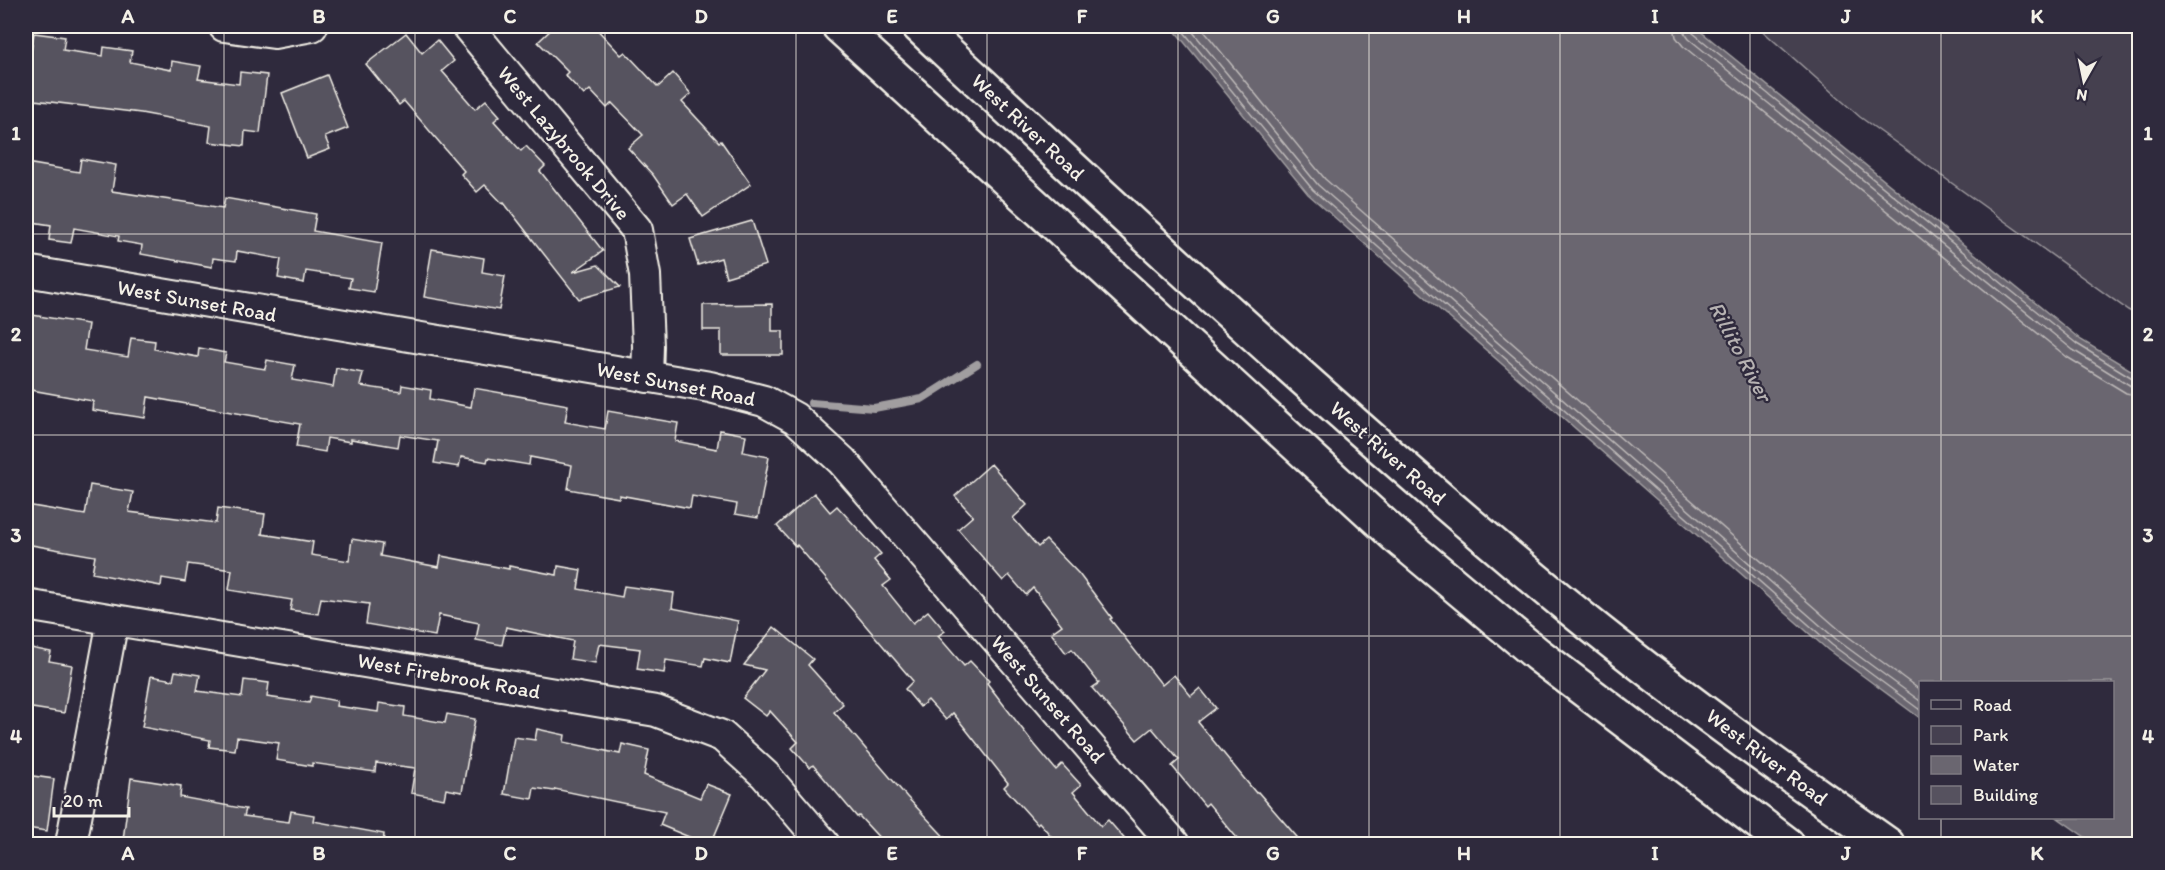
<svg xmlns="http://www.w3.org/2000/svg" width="2165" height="870" viewBox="0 0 2165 870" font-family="Itim,sans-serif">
  <rect width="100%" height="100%" fill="#2f2a3d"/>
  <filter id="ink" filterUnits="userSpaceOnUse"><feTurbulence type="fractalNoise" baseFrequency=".0167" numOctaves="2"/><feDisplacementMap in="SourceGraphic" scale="12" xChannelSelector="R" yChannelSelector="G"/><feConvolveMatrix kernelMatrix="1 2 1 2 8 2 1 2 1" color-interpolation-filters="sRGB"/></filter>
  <g filter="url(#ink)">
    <path fill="#454050" stroke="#9c989c" stroke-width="1.5" d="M1757,26H2139V316L2128,310L1860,117Z"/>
    <path fill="#6a6670" stroke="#a19ea0" stroke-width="1.5" d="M1171,26H1694L2081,340L2139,375V844H2095L2058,818H2112V682H1920V718L1828,650L1308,194Z"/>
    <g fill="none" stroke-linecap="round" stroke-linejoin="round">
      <g stroke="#bdb9b8" stroke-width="1.5">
        <path d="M1179,26L1313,190L1832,645L1920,710"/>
        <path d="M1188,26L1318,185L1837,640L1920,701"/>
        <path d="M1200,26L1325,179L1842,632L1920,690"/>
        <path d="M1674,26L1676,37L1683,46L2067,357L2126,393L2140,396"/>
        <path d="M1683,26L1684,32L1689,39L2073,350L2131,386L2140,387"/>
        <path d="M1691,26L1693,33L2077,344L2134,379L2140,380"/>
      </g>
      <path stroke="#a19ea0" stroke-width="8" d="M811,403L874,408L922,399L977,364"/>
    </g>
    <g fill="#56525f" stroke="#f4f1e8" stroke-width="1.5">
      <path d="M555,26H594L621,55L625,52L658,87L673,73L691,94L682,102L719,142L721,141L751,184L703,217L687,194L673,204L653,175L628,148L643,135L612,103L607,108L590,90L584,95L565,75L568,72L538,42Z"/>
      <path d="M34,33L65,37L63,50L103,56L104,47L132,51L130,62L171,70L172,61L201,66L198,79L239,84L240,72L267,75L260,133L245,131L244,146L209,142L211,126L141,113L26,99V51L31,52Z"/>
      <path d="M406,33L422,53L437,40L454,61L442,71L475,109L486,100L500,116L494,121L521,151L526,146L545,166L540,171L603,251L573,272L598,265L620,287L579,299L504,203L503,204L485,185L477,192L461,174L464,171L404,101L399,105L366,64Z"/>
      <path d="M327,75L348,128L325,137L330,149L307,158L282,93Z"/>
      <path d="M81,159L116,165L112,191L223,208L225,198L316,214L313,231L382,243L374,292L349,288L351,278L306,271L304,283L278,278L281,259L237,251L236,261L213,258L212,267L141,254L142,245L118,241L119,236L74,228L71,243L49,240L51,225L26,221V163L79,172Z"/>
      <path d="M752,221L766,265L726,277L721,258L698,265L690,239Z"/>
      <path d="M432,249L484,258L482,272L505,276L499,310L424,297Z"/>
      <path d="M772,304V331H783V355H721V330H703V305Z"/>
      <path d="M26,314L88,324L84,350L128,357L131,338L155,341L154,349L198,357L199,348L226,353L224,362L265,369L267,360L295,365L292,380L333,387L336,368L363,373L360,386L401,392L402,385L431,390L430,399L471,407L474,388L568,405L565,422L605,429L608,411L653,419L678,423L675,441L717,449L720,430L746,435L743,452L769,457L758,518L735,514L737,504L692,496L690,508L619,495V498L568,489L572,465L530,457L529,465L488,458L487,462L461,457L459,467L434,463L438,441L400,435L398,447L351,439V442L327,438L325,452L296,447L300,424L214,409L148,397L145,418L92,410L93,401L26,389Z"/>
      <path d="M991,464L1027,505L1013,518L1038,547L1046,540L1079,574L1112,618L1110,619L1162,685L1174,675L1191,696L1200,688L1216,708L1198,722L1256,793L1258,792L1303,844H1242L1208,803L1205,806L1172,766L1179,760L1152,728L1137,740L1092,688L1099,683L1072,649L1066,653L1051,633L1062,625L1033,588L1026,595L1009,575L1003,581L958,529L973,516L955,496Z"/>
      <path d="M90,485L133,492L129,512L216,523L218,508L265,514L262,534L313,542L311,555L349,561L352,539L382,544L380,556L439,567L441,556L509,569V566L557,575L558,566L581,570L578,589L622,597L624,586L674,593L672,608L738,621L730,663L705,658L703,666L666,660L664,673L637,669L640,649L599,644L595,663L570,659L573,641L506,627L502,645L476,640L479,623L439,615L435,636L366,624L369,604L321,598L318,614L290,610L292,600L229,590L232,570L188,564L185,582L162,578L161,586L92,573L95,556L26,544V505L85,515Z"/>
      <path d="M814,493L830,512L837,506L881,554L874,560L891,580L883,586L913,623L928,611L945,631L938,636L964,666L970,661L989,681L987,683L1030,739L1056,770L1062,764L1081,785L1073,792L1101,826L1108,820L1129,844H1058L1039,822L1037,824L1004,787L1008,783L953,713L946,720L928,700L920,707L905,689L913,681L797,545L796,547L777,526Z"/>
      <path d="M774,627L813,659L808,665L843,704L834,712L907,797L951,844H885L859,816L857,817L813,765L810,768L792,748L798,742L770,711L766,716L743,698L765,670L744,665Z"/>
      <path d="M26,647L51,652L49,661L72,665L64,713L26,707Z"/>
      <path d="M175,671L200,675L197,691L242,697L244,680L269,683L267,697L309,703L311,696L337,701L336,706L378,712L379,703L405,707L404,716L445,723L447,714L475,719L462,792L446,789L444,799L411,793L415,768L376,763L375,772L312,763V766L276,760L279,743L237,737L235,750L209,747L210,740L142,727L151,676L173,680Z"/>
      <path d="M537,729L565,735L564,742L620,754L622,744L649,750L644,775L700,798L706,784L732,794L711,844H706L660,825L665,812L555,789L554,791L534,788L532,799L504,794L514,737L535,740Z"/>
      <path d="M26,775L54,779L47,831L26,828Z"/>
      <path d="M131,778L181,786L180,797L246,809L244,816L289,822L291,811L314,815L313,821L384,834L383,844H146V843L123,840Z"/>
    </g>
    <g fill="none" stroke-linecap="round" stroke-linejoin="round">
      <g stroke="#f4f1e8" stroke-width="34">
        <g id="minor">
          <path d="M224,26L274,33L312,26"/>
          <path d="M467,26L637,230L645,275L648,346L647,377"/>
          <path d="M26,271L710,387L764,401L795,418L842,461L1174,844"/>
          <path d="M26,605L656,711L722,736L765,775L824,844"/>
          <path d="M71,844L113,620"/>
        </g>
      </g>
      <g stroke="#f4f1e8" stroke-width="38">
        <g id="primary">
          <path d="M839,26L1397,537L1537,654L1787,844"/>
          <path d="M919,26C1129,221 1339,417 1560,600C1665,686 1776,766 1887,844"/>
        </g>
      </g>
      <use href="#minor" stroke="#2f2a3d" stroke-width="30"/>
      <use href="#primary" stroke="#2f2a3d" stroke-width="33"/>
    </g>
  </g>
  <path fill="none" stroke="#f4f1e8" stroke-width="1.5" stroke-opacity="0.55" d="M224,26V844M415,26V844M605,26V844M796,26V844M987,26V844M1178,26V844M1369,26V844M1560,26V844M1750,26V844M1941,26V682M26,234H2140M26,435H2140M26,636H2140M1941,818V844"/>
  <g text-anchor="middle" stroke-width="4.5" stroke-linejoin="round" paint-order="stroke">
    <g font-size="21" fill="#f4f1e8" stroke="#2f2a3d">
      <text transform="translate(1028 127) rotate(43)" y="7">West River Road</text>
      <text transform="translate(564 143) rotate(50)" y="7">West Lazybrook Drive</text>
      <text transform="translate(197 301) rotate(10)" y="7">West Sunset Road</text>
      <text transform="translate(676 384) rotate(11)" y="7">West Sunset Road</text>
      <text transform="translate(1388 453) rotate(41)" y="7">West River Road</text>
      <text transform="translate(449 676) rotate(10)" y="7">West Firebrook Road</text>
      <text transform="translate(1048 699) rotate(49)" y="7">West Sunset Road</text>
      <text transform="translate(1767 757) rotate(37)" y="7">West River Road</text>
    </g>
    <g font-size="22" font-style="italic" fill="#b6b2b2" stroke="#2f2a3d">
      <text transform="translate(1741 351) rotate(62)" y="8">Rillito River</text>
    </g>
  </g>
  <rect width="2165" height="870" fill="none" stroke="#2f2a3d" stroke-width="66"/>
  <rect x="1919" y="681" width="195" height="138" fill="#2f2a3d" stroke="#7e7a81" stroke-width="1.5"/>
  <rect x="1931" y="700" width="30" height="9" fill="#2f2a3d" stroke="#7e7a81" stroke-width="1.5"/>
  <text x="1973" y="711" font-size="18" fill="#f4f1e8">Road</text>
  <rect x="1931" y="726" width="30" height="18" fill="#454050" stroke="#7e7a81" stroke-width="1.5"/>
  <text x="1973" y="741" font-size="18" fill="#f4f1e8">Park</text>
  <rect x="1931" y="756" width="30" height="18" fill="#6a6670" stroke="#7e7a81" stroke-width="1.5"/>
  <text x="1973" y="771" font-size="18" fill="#f4f1e8">Water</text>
  <rect x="1931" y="786" width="30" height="18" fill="#56525f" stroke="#7e7a81" stroke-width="1.5"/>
  <text x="1973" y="801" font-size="18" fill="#f4f1e8">Building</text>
  <g transform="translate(2084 81) rotate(189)" stroke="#2f2a3d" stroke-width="4.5" paint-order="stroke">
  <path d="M0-4.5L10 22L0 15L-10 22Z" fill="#f4f1e8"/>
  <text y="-9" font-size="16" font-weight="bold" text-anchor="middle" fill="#f4f1e8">N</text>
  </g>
  <path d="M54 807v9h75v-9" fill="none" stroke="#f4f1e8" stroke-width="3"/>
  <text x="63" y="807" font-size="18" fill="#f4f1e8" stroke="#2f2a3d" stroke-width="4.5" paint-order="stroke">20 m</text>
  <rect x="33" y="33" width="2099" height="804" fill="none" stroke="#f4f1e8" stroke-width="2"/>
  <g font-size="20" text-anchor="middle" font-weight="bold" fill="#f4f1e8">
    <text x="128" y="23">A</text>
    <text x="319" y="23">B</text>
    <text x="510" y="23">C</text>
    <text x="701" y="23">D</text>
    <text x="892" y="23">E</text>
    <text x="1082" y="23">F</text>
    <text x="1273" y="23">G</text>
    <text x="1464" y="23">H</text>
    <text x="1655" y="23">I</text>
    <text x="1846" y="23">J</text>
    <text x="2037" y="23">K</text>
    <text x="16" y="140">1</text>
    <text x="2148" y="140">1</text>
    <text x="16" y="341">2</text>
    <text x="2148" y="341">2</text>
    <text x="16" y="542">3</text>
    <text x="2148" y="542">3</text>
    <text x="16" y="743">4</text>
    <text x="2148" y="743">4</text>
    <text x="128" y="860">A</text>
    <text x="319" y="860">B</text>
    <text x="510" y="860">C</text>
    <text x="701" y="860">D</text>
    <text x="892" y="860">E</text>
    <text x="1082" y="860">F</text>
    <text x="1273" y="860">G</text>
    <text x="1464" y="860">H</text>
    <text x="1655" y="860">I</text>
    <text x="1846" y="860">J</text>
    <text x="2037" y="860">K</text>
  </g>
</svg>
